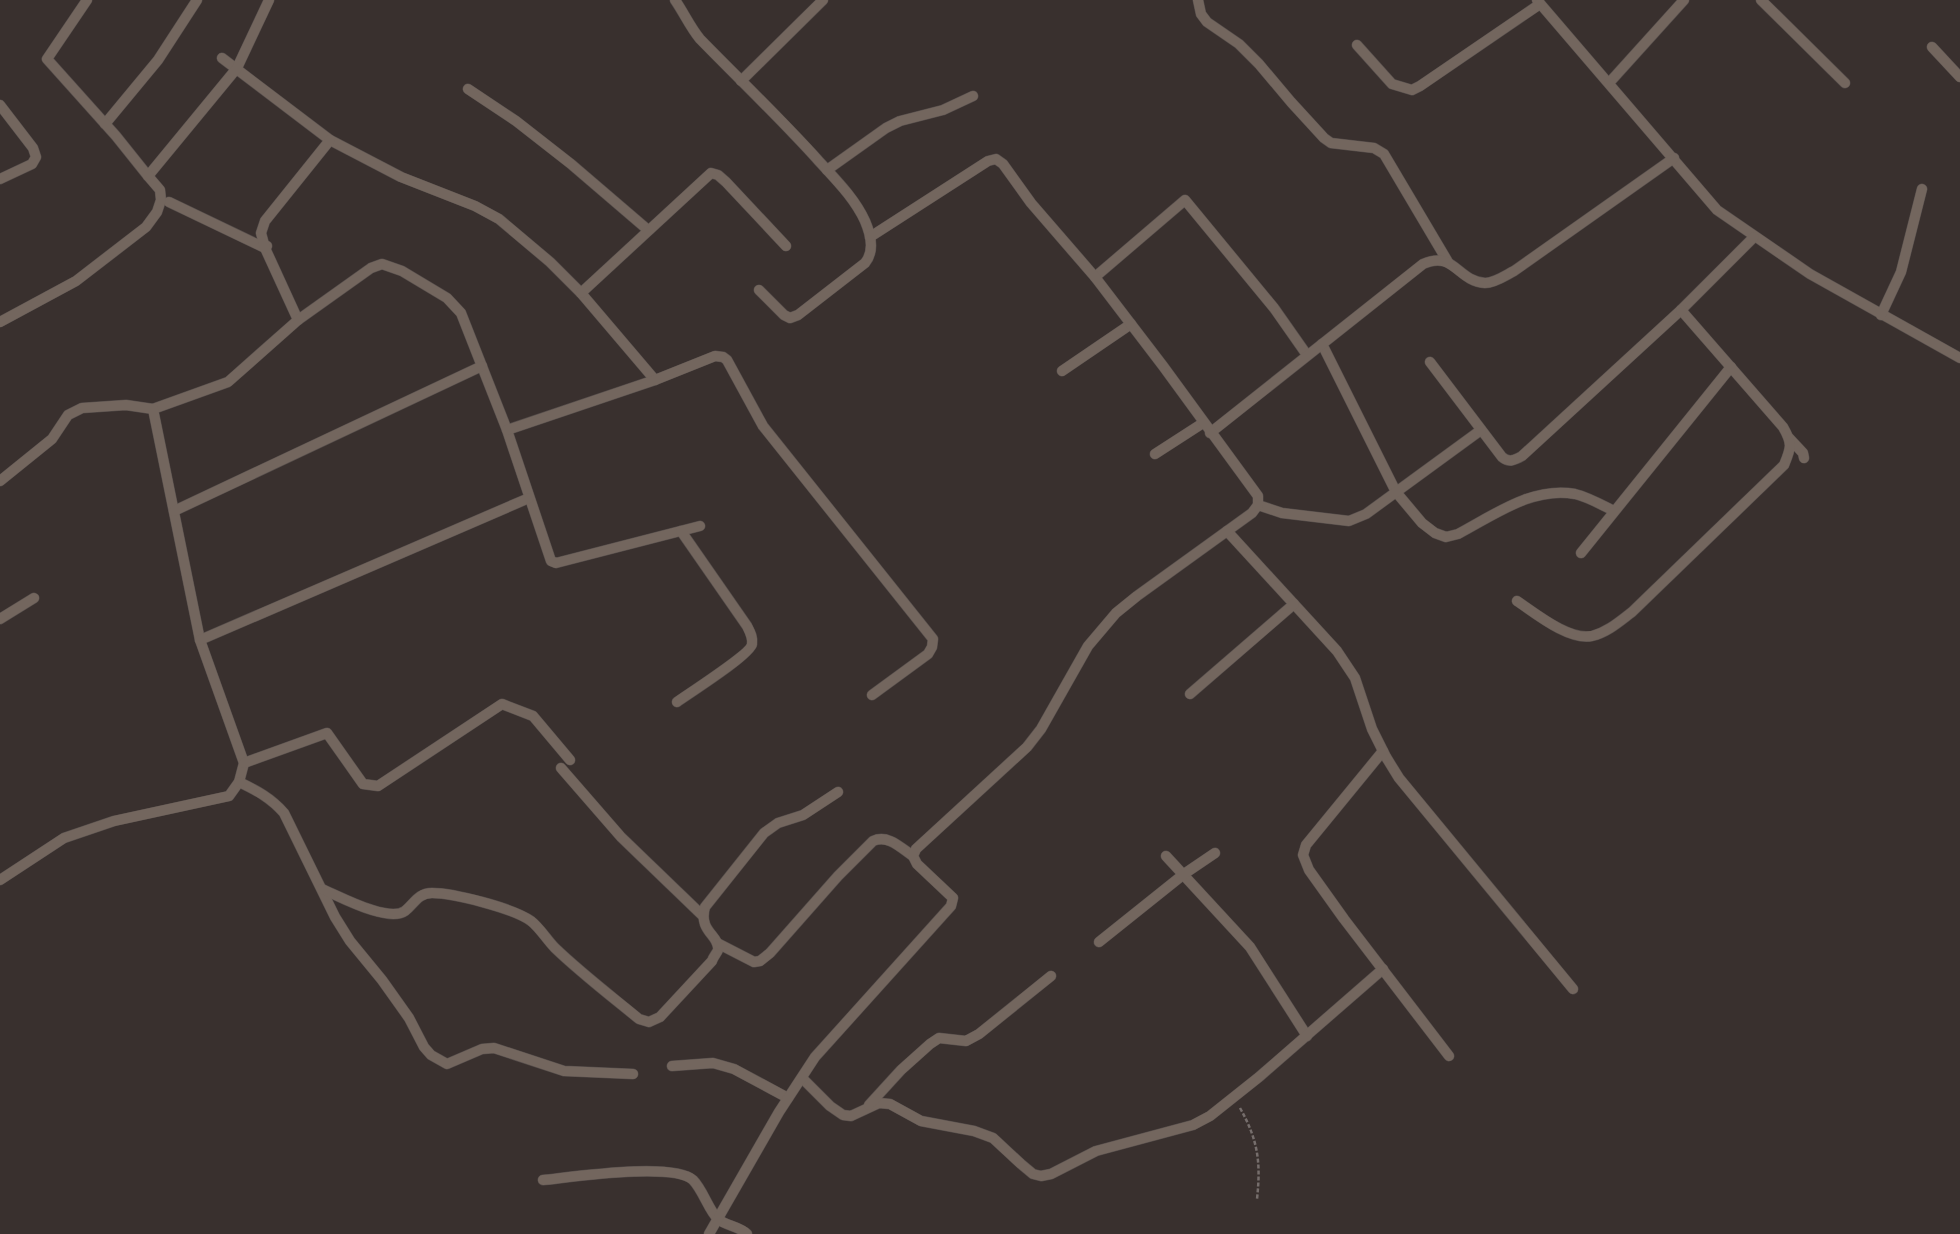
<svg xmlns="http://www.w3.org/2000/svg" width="1960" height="1234" viewBox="0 0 1960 1234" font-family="'Work Sans',sans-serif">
  <rect width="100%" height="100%" fill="#39302e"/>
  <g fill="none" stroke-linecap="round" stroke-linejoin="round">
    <g stroke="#554d4b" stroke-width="11">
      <g id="minor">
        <path d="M675,0C684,13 690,27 700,39C739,79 779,117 817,159C834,178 854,197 865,221C871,235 875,251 865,263L798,315L790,318L784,315L759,290"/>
        <path d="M1198,0L1201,14L1207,22L1239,44L1259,64L1291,102L1324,138L1331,143L1374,148L1384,154L1448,262"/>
        <path d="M1537,0L1717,210L1810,274L1960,358"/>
        <path d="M1761,0L1845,83"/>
        <path d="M1357,45L1392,84L1412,90L1420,86L1540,4"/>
        <path d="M1932,47L1960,77"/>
        <path d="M222,58L330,140L401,177L475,206L499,219L550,262L581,293L655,380"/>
        <path d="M741,81L823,0"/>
        <path d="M1609,83L1684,0"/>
        <path d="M468,89L516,121L571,164L648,230"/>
        <path d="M0,105L33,148L36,157L32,164L0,179"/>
        <path d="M105,124L158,60L197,0"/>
        <path d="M827,170L886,128L900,121L943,110L973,96"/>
        <path d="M148,176L237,68L269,0"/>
        <path d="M169,202L265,248L267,246"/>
        <path d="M1095,277L1185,200L1274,308L1307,355"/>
        <path d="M581,293L711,173L718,175L726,182L786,246"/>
        <path d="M1881,315L1901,272L1922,189"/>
        <path d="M298,320L265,248L261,233L265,221L330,140"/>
        <path d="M0,322L76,281L146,227L157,212L161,200L160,190L148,176L116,136L47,59L87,0"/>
        <path d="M1322,344L1396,492L1422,523L1435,533L1446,537L1458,534C1494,515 1533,486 1575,494C1588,497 1602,505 1614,511"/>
        <path d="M1430,362L1502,457C1509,463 1515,460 1522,456L1681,310L1754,237"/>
        <path d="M1062,371L1131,324"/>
        <path d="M153,409L228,382L298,320L371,268L382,264L402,271L447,298L461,313L507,430L551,561L556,563L700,526"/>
        <path d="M507,430L655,380L715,356L723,357L727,360L763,426L933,639L932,647L928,654L872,695"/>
        <path d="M1210,433L1423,264C1454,250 1457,281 1485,283C1495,283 1506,275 1514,271L1674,158"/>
        <path d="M1789,438L1803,453L1804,458"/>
        <path d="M1155,454L1203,423"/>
        <path d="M0,481L52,439L68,415L82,408L126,405L153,409L200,640L244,763L239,782L229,796L114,821L64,838L0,880"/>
        <path d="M1258,505L1282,513L1349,521L1366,514L1481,430"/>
        <path d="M174,511L482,366"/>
        <path d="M1227,531L1337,651L1355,678L1372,729L1386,757L1399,778L1573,989"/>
        <path d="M1581,553L1731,367"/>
        <path d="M1517,601C1535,613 1569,641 1592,636C1608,632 1620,621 1632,612L1784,465C1791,448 1793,444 1783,427L1681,310"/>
        <path d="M0,619L34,598"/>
        <path d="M200,640L529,498"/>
        <path d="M1190,694L1294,604"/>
        <path d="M677,702C688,694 751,654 752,644C753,637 750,632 747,626L681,531"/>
        <path d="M1383,751L1306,845L1303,855L1309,870L1344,919L1449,1056"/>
        <path d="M244,763L327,733L363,784L378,786L502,704L533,716L570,760"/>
        <path d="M561,768L621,837L703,916"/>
        <path d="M239,782C256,790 271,798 284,813L335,917L350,941L382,980L409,1018L424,1047L431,1055L447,1064L482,1049L494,1048L564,1071L633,1074"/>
        <path d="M1166,856L1250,947L1307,1036"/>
        <path d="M322,889C339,896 388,923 405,911C414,904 418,893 432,893C453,893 513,908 531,921C540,928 547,940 555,948C581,973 611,996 639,1019L649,1022L660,1017L712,961C713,957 717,953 718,950C720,935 698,932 705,907L764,833L778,823L803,815L838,792"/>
        <path d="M1099,942L1184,874L1215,853"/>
        <path d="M717,943L754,962L760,961L770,953L838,876L873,841C888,834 901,848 913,856"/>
        <path d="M672,1066L713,1063L734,1069L788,1098"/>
        <path d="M802,1078L830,1106L843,1115L851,1116L879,1103L890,1104L921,1121L974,1131L993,1138L1021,1164L1033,1174L1041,1176L1051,1174L1096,1151L1193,1125L1210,1116L1259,1077L1383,969"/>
        <path d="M869,1105L901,1070L930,1044L939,1038L966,1041L979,1034L1051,976"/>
        <path d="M543,1180C573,1177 673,1162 693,1180C703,1190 709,1211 718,1219C726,1226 739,1226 747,1234"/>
        <path d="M709,1234L779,1112L815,1057L951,906L953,898L917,864L913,856L916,849L1027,747L1041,729L1088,646L1116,613L1137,596L1252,513L1258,505V496L1163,366L1095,277L1031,203L1003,164L996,159L988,161L870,237"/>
      </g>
    </g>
    <path stroke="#766e6c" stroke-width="2.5" stroke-dasharray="4 2" stroke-linecap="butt" d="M1240,1108C1258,1140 1261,1162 1257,1199"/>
    <use href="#minor" stroke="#73665e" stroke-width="10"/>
  </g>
</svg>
